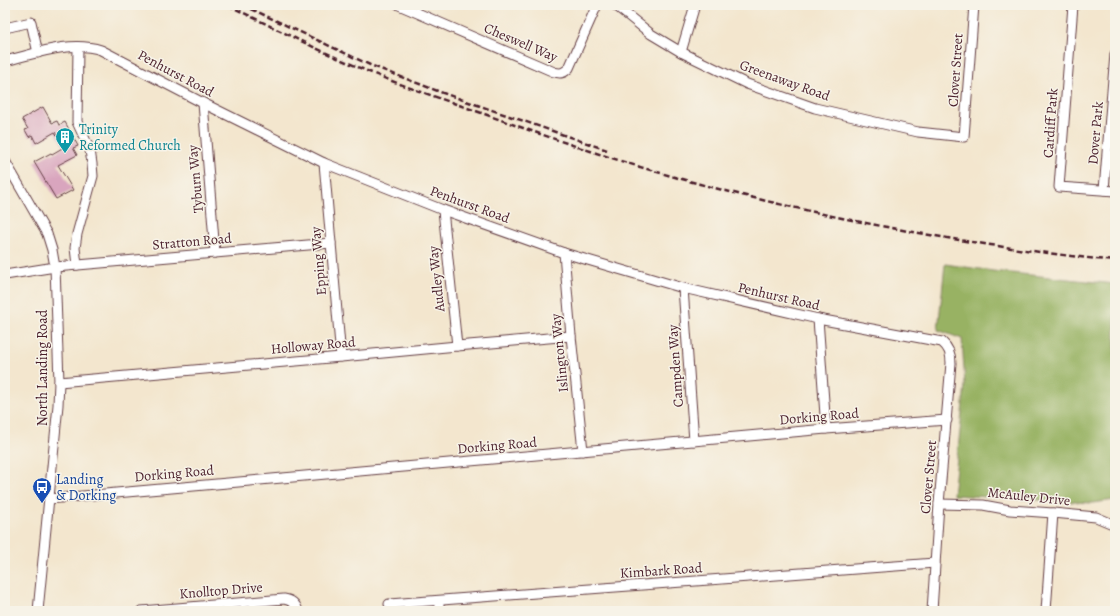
<svg xmlns="http://www.w3.org/2000/svg" width="1120" height="616" viewBox="0 0 1120 616" font-family="Alegreya,serif">
  <rect width="100%" height="100%" fill="#f7f3e8"/>
  <filter id="ink" filterUnits="userSpaceOnUse"><feTurbulence type="fractalNoise" baseFrequency=".025" numOctaves="2"/><feDisplacementMap in="SourceGraphic" scale="8" xChannelSelector="R" yChannelSelector="G"/><feConvolveMatrix kernelMatrix="1 2 1 2 8 2 1 2 1" color-interpolation-filters="sRGB"/></filter>
  <filter id="wash" filterUnits="userSpaceOnUse"><feTurbulence type="fractalNoise" baseFrequency=".012" numOctaves="4" result="noise"/><feDisplacementMap in="SourceGraphic" scale="16" xChannelSelector="R" yChannelSelector="G"/><feGaussianBlur stdDeviation="0.9" result="paint"/><feColorMatrix in="noise" values="0 0 0 0 0 0 0 0 0 0 0 0 0 0 0 0 0 1.4 0 .05"/><feComposite in="paint" operator="in"/></filter>
  <g filter="url(#wash)">
    <rect width="100%" height="100%" fill="#f3e6ce"/>
    <path fill="#98b264" stroke="#716848" d="M945,264L993,271L1115,284V500L1092,503L953,495L965,385L962,339L938,330Z"/>
    <g id="blocks">
      <path fill="#d9a5be" d="M43,107L52,123L57,121L59,125L65,122L78,146L73,148L77,155L58,165L73,190L56,199L34,162L51,153L52,154L64,147L55,132L36,143L32,135L29,137L25,130L28,129L22,119Z"/>
    </g>
  </g>
  <g filter="url(#ink)">
    <use href="#blocks" fill-opacity="0" stroke="#633d43" stroke-width="1"/>
    <g fill="none" stroke-linecap="round" stroke-linejoin="round">
      <g stroke="#633d43" stroke-width="11">
        <g id="minor">
          <path d="M399,5L554,72C561,74 564,73 569,68L597,5"/>
          <path d="M615,5L651,34L681,52L747,84L815,108L918,132L964,137L974,5"/>
          <path d="M1073,5L1059,187L1115,191"/>
          <path d="M5,28L31,22L38,53"/>
          <path d="M681,52L695,5"/>
          <path d="M5,61C35,54 70,40 101,50L203,103L324,163L443,210L564,253L683,288L818,319L942,342C949,348 951,354 951,363L939,504L932,611"/>
          <path d="M203,103L215,253"/>
          <path d="M5,161L47,234L52,250L55,267L59,382L58,405L38,611"/>
          <path d="M324,163L341,357"/>
          <path d="M1104,190L1115,54"/>
          <path d="M443,210L457,346"/>
          <path d="M564,253L571,336L583,451"/>
          <path d="M77,265L75,248L77,234L93,176L92,164L90,150L77,122L78,47"/>
          <path d="M5,275L55,267L331,243"/>
          <path d="M683,288L694,441"/>
          <path d="M818,319L826,429"/>
          <path d="M59,382L341,357L457,346L571,336"/>
          <path d="M49,499L826,429L947,420"/>
          <path d="M939,504L983,505L1010,510L1053,513L1096,517L1115,525"/>
          <path d="M439,601V611"/>
          <path d="M389,604L935,563"/>
          <path d="M141,611L284,599C291,600 296,604 298,611"/>
          <path d="M1046,611L1053,513"/>
        </g>
      </g>
      <path stroke="#633d43" stroke-width="1.5" stroke-dasharray="1 3" stroke-linecap="butt" d="M5,148L7,152"/>
      <use href="#minor" stroke="#fff" stroke-width="9"/>
      <g stroke="#4a1f2b" stroke-width="2.5" stroke-dasharray="6 3" stroke-linecap="butt">
        <path d="M228,5C274,28 320,51 367,71C407,88 449,101 490,116C539,134 589,151 640,167C795,213 955,244 1115,261"/>
        <path d="M243,5L370,65L443,93L607,150"/>
      </g>
    </g>
  </g>
  <defs>
    <g id="building-pin" transform="scale(1)"><path d="M0 17L-7.5 6A9.5 9.5 0 1 1 7.5 6Z" fill="#0f9aa8" stroke="#f7f3e8"/><path d="M-4-6H4V6H1V3H-1V6H-4ZM-2.5-4.3h1.7v1.8h-1.7ZM.8-4.3h1.7v1.8H.8ZM-2.5-1h1.7V.8h-1.7ZM.8-1h1.7V.8H.8Z" fill="#fff"/></g>
    <g id="bus-pin" transform="scale(1)"><path d="M0 17L-7.5 6A9.5 9.5 0 1 1 7.5 6Z" fill="#1a4fb4" stroke="#f7f3e8"/><path d="M-5-6H5V4H4V6H2V4H-2V6H-4V4H-5ZM-3.5-4V0h7V-4ZM-3.5 1.2v1.5H-2V1.2ZM2 1.2v1.5H3.5V1.2Z" fill="#fff"/></g>
  </defs>
  <g fill-rule="evenodd">
    <use href="#building-pin" x="65" y="137"/>
    <use href="#bus-pin" x="42" y="487"/>
  </g>
  <g text-anchor="middle" stroke-width="3" stroke-linejoin="round" paint-order="stroke">
    <g font-size="14" fill="#4a1f2b" stroke="#f7f3e8">
      <text transform="translate(521 42) rotate(23)" y="5">Cheswell Way</text>
      <text transform="translate(955 70) rotate(-86)" y="5">Clover Street</text>
      <text transform="translate(176 73) rotate(28)" y="5">Penhurst Road</text>
      <text transform="translate(785 80) rotate(20)" y="5">Greenaway Road</text>
      <text transform="translate(1050 123) rotate(-86)" y="5">Cardiff Park</text>
      <text transform="translate(1095 133) rotate(-85)" y="5">Dover Park</text>
      <text transform="translate(195 179) rotate(-95)" y="5">Tyburn Way</text>
      <text transform="translate(470 204) rotate(20)" y="5">Penhurst Road</text>
      <text transform="translate(192 241) rotate(-5)" y="5">Stratton Road</text>
      <text transform="translate(318 261) rotate(-95)" y="5">Epping Way</text>
      <text transform="translate(436 279) rotate(-96)" y="5">Audley Way</text>
      <text transform="translate(779 296) rotate(13)" y="5">Penhurst Road</text>
      <text transform="translate(313 345) rotate(-5)" y="5">Holloway Road</text>
      <text transform="translate(559 353) rotate(-96)" y="5">Islington Way</text>
      <text transform="translate(675 366) rotate(-94)" y="5">Campden Way</text>
      <text transform="translate(42 368) rotate(-90)" y="5">North Landing Road</text>
      <text transform="translate(819 416) rotate(-5)" y="5">Dorking Road</text>
      <text transform="translate(497 445) rotate(-5)" y="5">Dorking Road</text>
      <text transform="translate(174 473) rotate(-5)" y="5">Dorking Road</text>
      <text transform="translate(928 477) rotate(-85)" y="5">Clover Street</text>
      <text transform="translate(1029 496) rotate(6)" y="5">McAuley Drive</text>
      <text transform="translate(661 570) rotate(-4)" y="5">Kimbark Road</text>
      <text transform="translate(221 590) rotate(-5)" y="5">Knolltop Drive</text>
    </g>
    <g font-size="14" fill="#0d838f" stroke="#f7f3e8" text-anchor="start">
      <text x="79" y="134">Trinity<tspan x="79" dy="16">Reformed Church</tspan></text>
    </g>
    <g font-size="14" fill="#164399" stroke="#f7f3e8" text-anchor="start">
      <text x="56" y="484">Landing<tspan x="56" dy="16">&amp; Dorking</tspan></text>
    </g>
  </g>
  <rect width="1120" height="616" fill="none" stroke="#f7f3e8" stroke-width="20"/>
</svg>
